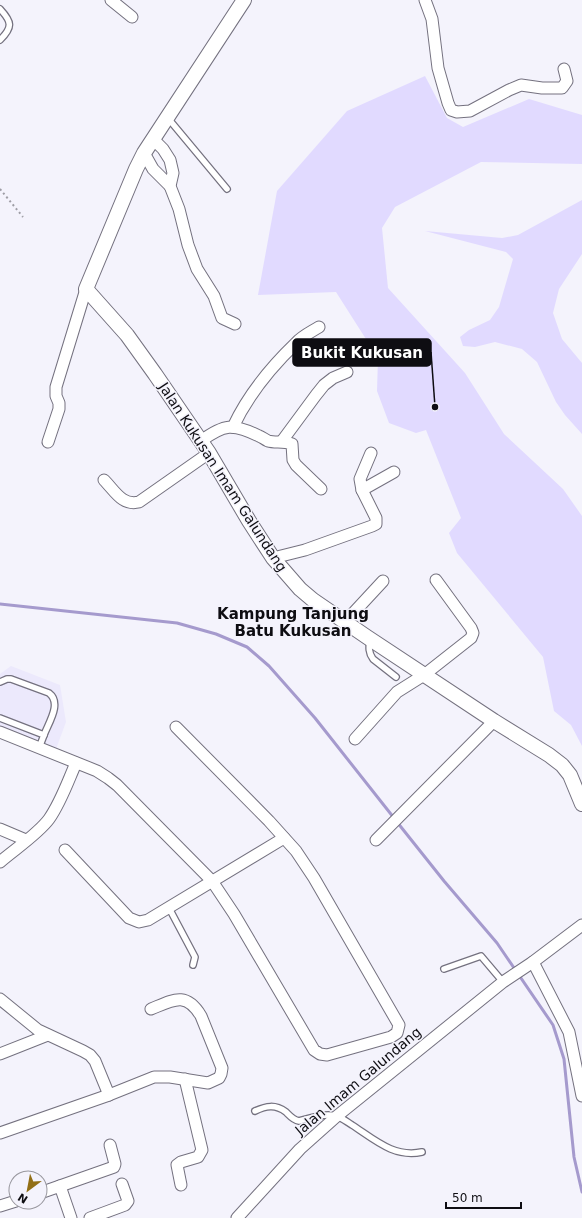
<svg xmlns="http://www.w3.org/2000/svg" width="582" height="1218" viewBox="0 0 582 1218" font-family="'DejaVu Sans',sans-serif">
  <rect width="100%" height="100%" fill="#f4f3fc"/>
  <path fill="#ece9fc" d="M11,666L60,685L66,722L56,749L0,727V674Z"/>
  <g fill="#e1daff">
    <path d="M425,76L447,118L463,127L529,99L582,115V164L481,162L395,207L382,228L388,288L465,373L504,434L563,489L582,516V746L571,725L554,711L543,657L457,553L449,533L461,518L426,430L416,433L389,423L377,391L378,358L336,292L258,295L277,191L347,111Z"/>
    <path d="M582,200V254L559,289L553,313L562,339L582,363V434L565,415L556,402L537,362L522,349L495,342L475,347L463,346L460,337L469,330L490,320L499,307L513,259L506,252L425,231L502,238L518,235Z"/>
  </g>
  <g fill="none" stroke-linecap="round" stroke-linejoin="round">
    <g stroke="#a59acd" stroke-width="3">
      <path d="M0,604L177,623L216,634L247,647L269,666L315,718L394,818"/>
      <path d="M397,822L444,881L497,943L553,1025L564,1059L574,1157L582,1192"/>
    </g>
    <g stroke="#74717f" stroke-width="8">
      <g id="service">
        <path d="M0,9C12,22 13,27 0,40"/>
        <path d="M167,117L227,189"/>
        <path d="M370,639C369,647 368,652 373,659L396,677"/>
        <path d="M0,682L7,679H11L49,693C62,703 49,722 44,735"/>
        <path d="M0,718L44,735L39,748"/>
        <path d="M169,908L195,957L193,965"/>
        <path d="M444,969L481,956L503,982"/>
        <path d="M255,1111C266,1106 275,1104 286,1112C290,1116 293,1120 299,1121C311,1118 324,1113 336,1116C341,1117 347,1122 352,1125C375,1140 394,1158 422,1152"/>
      </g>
    </g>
    <g stroke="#74717f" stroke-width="13">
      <g id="minor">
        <path d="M111,0L132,17"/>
        <path d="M425,0L432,19L438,68L448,103L451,110L457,112L470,111L509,90L521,85L542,88H562L567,81L564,69"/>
        <path d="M153,139L163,149L170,160L173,173L170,186L179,209L188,245L197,269L214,296L222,318L235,324"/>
        <path d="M144,153L153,169L170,186"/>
        <path d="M233,427C248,395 271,367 296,343C302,336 311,332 319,327"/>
        <path d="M201,441C224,424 233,423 259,436C262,437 264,439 268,441C275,443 283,441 292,444L293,460L296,465L321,489"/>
        <path d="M282,441L316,395L324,385L333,378L347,372"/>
        <path d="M48,442L59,409V403L56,396V387L86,289"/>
        <path d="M104,480C115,491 122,506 139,502L209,453"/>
        <path d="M362,490L394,472"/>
        <path d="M273,558L305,550L372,526L376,524V518L362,490L360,479L371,453"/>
        <path d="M345,622L383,581"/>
        <path d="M0,732L97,771L108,778L117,785L212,881L234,914L314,1050L320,1054L327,1055L391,1037L397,1033L399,1025L314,878L296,851L269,821L176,727"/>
        <path d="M355,739L397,692L424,675L471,638L473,633L471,628L436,580"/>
        <path d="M0,829L26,840"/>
        <path d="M376,840L494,721"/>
        <path d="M65,850L129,918L139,922L148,920L284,838"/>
        <path d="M0,862C15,849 38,834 49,819C61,802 68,781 76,763"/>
        <path d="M533,962L569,1032L582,1096"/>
        <path d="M0,999L38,1030L83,1051L90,1055L95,1061L109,1095"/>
        <path d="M0,1054L48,1035"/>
        <path d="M0,1133L109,1095L154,1077H170L208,1083L219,1078L221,1074L222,1068L201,1016C186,991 173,1000 151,1009"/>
        <path d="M181,1185L177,1165L181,1162L198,1157L202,1150L185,1079"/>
        <path d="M60,1186L114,1167L115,1164L110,1145"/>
        <path d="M40,1193L60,1186L71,1218"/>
        <path d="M0,1206L16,1201"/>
        <path d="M90,1218L125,1205L128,1201L122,1184"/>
        <path d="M237,1218L300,1149L337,1116L503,982L533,962L582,925"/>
      </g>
    </g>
    <g stroke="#74717f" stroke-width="16">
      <path id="tertiary" d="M244,0L144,153L136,169L86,289L127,335L155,374L209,453L249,521L273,558L300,589L313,600L367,637L494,721L549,755L562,765L570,775L582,804"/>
    </g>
    <path stroke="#9e9da5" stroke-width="2" stroke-dasharray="2 3" stroke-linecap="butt" d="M0,189L23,217"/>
    <use href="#service" stroke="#fff" stroke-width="5.5"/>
    <use href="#minor" stroke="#fff" stroke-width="11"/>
    <use href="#tertiary" stroke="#fff" stroke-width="14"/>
  </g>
  <g text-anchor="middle" stroke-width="3" stroke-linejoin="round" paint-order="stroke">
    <g font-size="14" fill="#0e0d12" stroke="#f4f3fc">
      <text transform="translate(223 477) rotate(57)" y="5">Jalan Kukusan Imam Galundang</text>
      <text transform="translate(358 1081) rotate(-40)" y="5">Jalan Imam Galundang</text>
    </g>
    <g font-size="15" font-weight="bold" fill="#0e0d12" stroke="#f4f3fc">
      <text x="293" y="619">Kampung Tanjung<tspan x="293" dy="17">Batu Kukusan</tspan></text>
    </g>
  </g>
  <path fill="none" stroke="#0e0d12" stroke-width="1.5" d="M435 407L431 352"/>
  <circle fill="#0e0d12" stroke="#f4f3fc" stroke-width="1.5" cx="435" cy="407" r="4"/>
  <rect fill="#0e0d12" stroke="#0e0d12" stroke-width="1.5" x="293" y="339" width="138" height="27" rx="4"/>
  <g font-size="15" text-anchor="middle" font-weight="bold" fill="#fff">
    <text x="362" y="358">Bukit Kukusan</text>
  </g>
  <g transform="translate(28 1190) rotate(212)"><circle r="19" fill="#f4f3fc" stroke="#98979e"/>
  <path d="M0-3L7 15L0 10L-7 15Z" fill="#926f16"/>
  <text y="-6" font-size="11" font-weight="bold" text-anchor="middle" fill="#0e0d12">N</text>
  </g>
  <path d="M446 1202v6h75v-6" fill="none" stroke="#0e0d12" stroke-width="2"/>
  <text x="452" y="1202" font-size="12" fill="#0e0d12" stroke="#f4f3fc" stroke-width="3" paint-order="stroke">50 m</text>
</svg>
